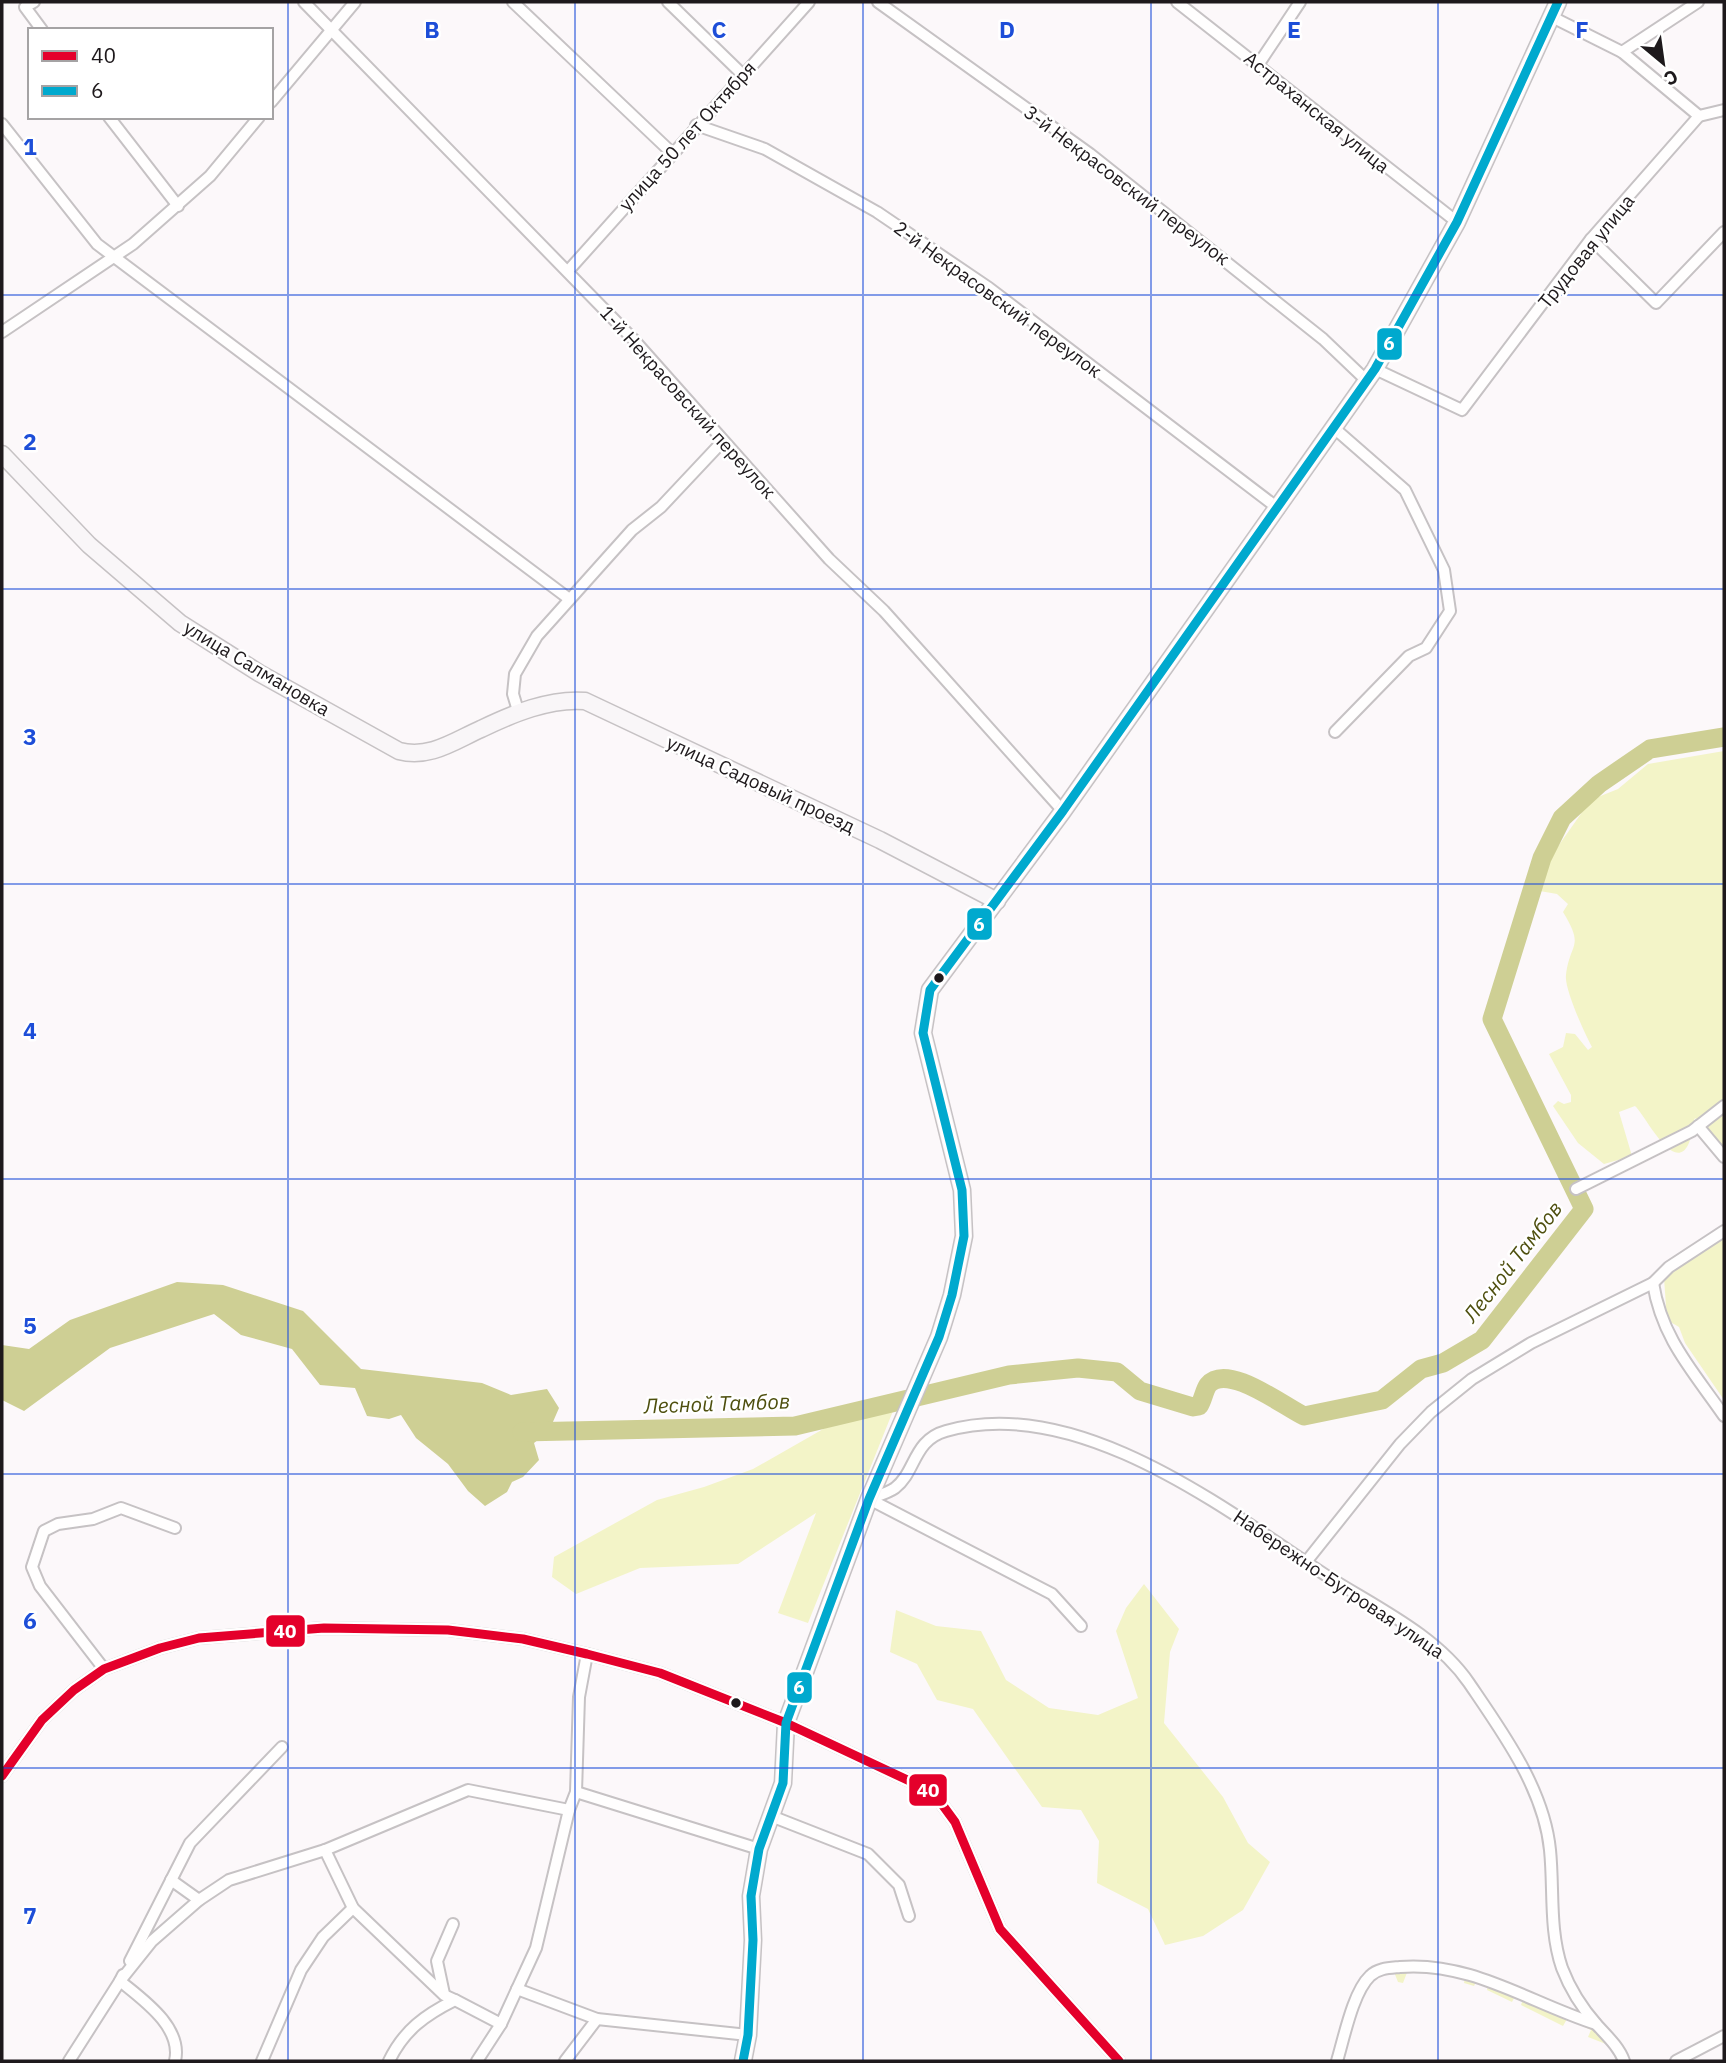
<svg xmlns="http://www.w3.org/2000/svg" width="1726" height="2063" viewBox="0 0 1726 2063" font-family="'IBM Plex Sans',sans-serif">
  <rect width="100%" height="100%" fill="#fcf8fa"/>
  <g fill="#f3f4c8">
    <path d="M1724,751V1149L1695,1118C1691,1126 1692,1138 1688,1145C1673,1174 1644,1113 1635,1106L1619,1112L1632,1156L1604,1164L1578,1143L1553,1106L1558,1101L1564,1104L1571,1102V1095L1549,1054L1563,1047L1566,1033L1575,1034L1588,1050L1592,1047C1585,1034 1564,989 1566,975C1570,942 1585,948 1563,912L1568,904L1557,894L1528,889L1585,808L1598,797L1618,789L1648,764Z"/>
    <path d="M1724,1236V1400L1685,1343L1679,1327L1667,1320L1664,1278Z"/>
    <path d="M893,1411L808,1623L778,1613L816,1513L738,1564L640,1568L576,1594L552,1577L554,1557L657,1500L704,1487L753,1469L825,1428Z"/>
    <path d="M1144,1584L1179,1629L1170,1652L1164,1723L1223,1797L1248,1843L1270,1862L1243,1910L1203,1936L1165,1945L1148,1909L1097,1883L1099,1841L1081,1810L1042,1807L973,1709L937,1700L917,1664L890,1652L896,1610L936,1626L981,1631L1006,1680L1049,1708L1098,1715L1138,1698L1116,1631L1126,1608Z"/>
    <path d="M1419,1968L1454,1971L1479,1979L1594,2029L1611,2044L1621,2061L1611,2046L1588,2037L1591,2030L1567,2019L1563,2026L1521,2005L1523,1999L1515,1996L1512,2002L1487,1990L1488,1984L1477,1980L1474,1986L1464,1983L1465,1976L1444,1971L1408,1970L1403,1983L1398,1982L1394,1972C1387,1972 1379,1971 1373,1977C1359,1990 1351,2040 1342,2061H1338C1345,2040 1359,1980 1380,1971C1391,1967 1407,1968 1419,1968Z"/>
  </g>
  <path fill="#cecf94" d="M177,1282L223,1285L303,1311L361,1369L482,1383L511,1395L547,1389L559,1408L549,1431L534,1443L539,1460L523,1477L512,1482L507,1492L485,1506L468,1491L448,1464L416,1438L401,1415L389,1419L367,1416L355,1388L320,1385L292,1349L241,1335L214,1314L110,1348L24,1411L2,1400V1345L29,1349L70,1320Z"/>
  <g fill="none" stroke-linecap="round" stroke-linejoin="round">
    <path stroke="#cecf94" stroke-width="19" d="M522,1432L795,1426L1009,1375L1078,1368L1117,1372L1140,1391L1193,1407L1199,1406C1203,1400 1204,1391 1208,1385C1227,1362 1283,1406 1304,1416L1382,1400L1421,1369L1443,1363L1482,1340L1584,1209L1492,1019L1542,858L1562,818L1599,784L1650,749L1724,737"/>
    <g stroke="#c6c2c4" stroke-width="14">
      <g id="street">
        <path d="M34,2L25,7L42,30"/>
        <path d="M304,2L634,340L829,559L884,611L1063,811"/>
        <path d="M513,2L671,152"/>
        <path d="M668,2L742,74"/>
        <path d="M878,2L1090,154L1323,339L1367,381"/>
        <path d="M1177,2L1457,222"/>
        <path d="M1552,17L1622,52L1699,116"/>
        <path d="M1622,52L1698,2"/>
        <path d="M1258,65L1300,2"/>
        <path d="M271,102L355,2"/>
        <path d="M109,117L178,206"/>
        <path d="M2,124L97,244L568,598"/>
        <path d="M696,125L765,149L877,212L989,288L1279,509"/>
        <path d="M1591,239L1656,303L1724,232"/>
        <path d="M568,271L809,2"/>
        <path d="M2,332L133,244L210,176L259,117"/>
        <path d="M1375,369L1462,410L1591,239L1699,116L1724,110"/>
        <path d="M1334,428L1405,490L1444,570L1450,611L1426,648L1409,656L1335,732"/>
        <path d="M519,714L513,694L515,674L537,636L632,530L661,507L723,441"/>
        <path d="M1698,1126L1724,1157"/>
        <path d="M1576,1189L1692,1131L1724,1106"/>
        <path d="M1653,1283C1662,1339 1693,1371 1724,1416"/>
        <path d="M869,1499C877,1496 888,1493 895,1488C916,1472 913,1440 946,1431C1078,1393 1227,1511 1330,1578C1378,1608 1437,1636 1469,1683C1503,1733 1544,1789 1550,1850C1554,1889 1549,1930 1562,1968C1570,1989 1582,2008 1597,2025C1607,2036 1619,2047 1624,2061"/>
        <path d="M869,1499L1052,1594L1081,1626"/>
        <path d="M1306,1562L1400,1444L1431,1412L1472,1379L1531,1343L1653,1283L1669,1267L1724,1231"/>
        <path d="M104,1669L40,1586L32,1567L44,1531L58,1524L93,1519L121,1508L175,1528"/>
        <path d="M2,1776L42,1720L74,1690L104,1669L160,1648L199,1638L324,1628L448,1630L523,1639L587,1654L660,1673L786,1723L933,1792L955,1822L1000,1929L1119,2061"/>
        <path d="M576,1792L759,1849"/>
        <path d="M771,1816L868,1854L899,1885L909,1916"/>
        <path d="M325,1850L353,1908L444,1995L455,2000"/>
        <path d="M171,1880L199,1900"/>
        <path d="M130,1961L190,1843L282,1747"/>
        <path d="M123,1975L120,1981C142,1999 183,2027 175,2061"/>
        <path d="M517,1989L597,2019L748,2035"/>
        <path d="M444,1994L437,1961L453,1924"/>
        <path d="M69,2061L120,1981L152,1941L199,1900L229,1880L325,1850L468,1790L569,1810"/>
        <path d="M262,2061L301,1970L323,1937L353,1908"/>
        <path d="M389,2061C404,2030 425,2015 455,2000L501,2024"/>
        <path d="M477,2061L501,2024L536,1948L569,1810L576,1792L579,1697L587,1654"/>
        <path d="M565,2061L597,2019"/>
        <path d="M1337,2061C1344,2038 1353,1992 1370,1976C1378,1968 1390,1968 1400,1967C1471,1961 1530,2003 1596,2024"/>
        <path d="M1676,2061L1724,2036"/>
      </g>
    </g>
    <g stroke="#c6c2c4" stroke-width="19">
      <g id="secondary">
        <path d="M2,454L89,545L180,623L259,673L399,751C430,759 454,741 481,729C512,714 550,698 585,701L880,840L997,901"/>
        <path d="M743,2061L748,2035L753,1940L751,1896L759,1849L783,1783L786,1723L869,1499L939,1337L952,1295L964,1236L962,1190L923,1033L930,990L1063,811L1375,369L1457,222L1558,2"/>
      </g>
    </g>
    <use href="#street" stroke="#fffefe" stroke-width="10"/>
    <use href="#secondary" stroke="#f9f6f8" stroke-width="16"/>
    <g stroke="#fff" stroke-width="14">
      <path id="bus-1" d="M2,1776L42,1720L74,1690L104,1669L160,1648L199,1638L324,1628L448,1630L523,1639L587,1654L660,1673L786,1723L933,1792L955,1822L1000,1929L1119,2061"/>
    </g>
    <g stroke="#fff" stroke-width="14">
      <path id="bus-2" d="M743,2061L748,2035L753,1940L751,1896L759,1849L783,1783L786,1723L869,1499L939,1337L952,1295L964,1236L962,1190L923,1033L930,990L1063,811L1375,369L1457,222L1558,2"/>
    </g>
    <use href="#bus-1" stroke="#e4002b" stroke-width="9"/>
    <use href="#bus-2" stroke="#00a9ce" stroke-width="9"/>
  </g>
  <path fill="none" stroke="#1d4ed8" stroke-width="2" stroke-opacity="0.55" d="M288,2V2061M575,2V2061M863,2V2061M1151,2V2061M1438,2V2061M2,295H1724M2,589H1724M2,884H1724M2,1179H1724M2,1474H1724M2,1768H1724"/>
  <g fill="#1e191c" stroke="#fff" stroke-width="2.5">
    <circle cx="939" cy="978" r="6"/>
    <circle cx="736" cy="1703" r="6"/>
  </g>
  <g text-anchor="middle" stroke-width="5" stroke-linejoin="round" paint-order="stroke">
    <g font-size="19" fill="#1e191c" stroke="#fff">
      <text transform="translate(1317 112) rotate(39)" y="7">Астраханская улица</text>
      <text transform="translate(687 136) rotate(-48)" y="7">улица 50 лет Октября</text>
      <text transform="translate(1127 185) rotate(37)" y="7">3-й Некрасовский переулок</text>
      <text transform="translate(1586 251) rotate(-51)" y="7">Трудовая улица</text>
      <text transform="translate(998 299) rotate(36)" y="7">2-й Некрасовский переулок</text>
      <text transform="translate(688 402) rotate(48)" y="7">1-й Некрасовский переулок</text>
      <text transform="translate(257 668) rotate(31)" y="7">улица Салмановка</text>
      <text transform="translate(761 784) rotate(25)" y="7">улица Садовый проезд</text>
      <text transform="translate(1339 1584) rotate(34)" y="7">Набережно-Бугровая улица</text>
    </g>
    <g font-size="21" font-style="italic" fill="#4e4f0e" stroke="#fff">
      <text transform="translate(1513 1262) rotate(-52)" y="7">Лесной Тамбов</text>
      <text transform="translate(717 1404) rotate(-2)" y="7">Лесной Тамбов</text>
    </g>
  </g>
  <g font-size="23" text-anchor="middle" font-weight="bold" fill="#1d4ed8" stroke="#fff" stroke-width="5" stroke-linejoin="round" paint-order="stroke">
    <text x="432" y="38">B</text>
    <text x="719" y="38">C</text>
    <text x="1007" y="38">D</text>
    <text x="1294" y="38">E</text>
    <text x="1582" y="38">F</text>
    <text x="30" y="155">1</text>
    <text x="30" y="450">2</text>
    <text x="30" y="745">3</text>
    <text x="30" y="1039">4</text>
    <text x="30" y="1334">5</text>
    <text x="30" y="1629">6</text>
    <text x="30" y="1924">7</text>
  </g>
  <g stroke="#fff" stroke-width="2.5">
    <rect x="1376" y="327" width="27" height="34" rx="7" fill="#00a9ce"/>
    <rect x="966" y="907" width="27" height="34" rx="7" fill="#00a9ce"/>
    <rect x="265" y="1614" width="41" height="34" rx="7" fill="#e4002b"/>
    <rect x="786" y="1671" width="27" height="33" rx="7" fill="#00a9ce"/>
    <rect x="908" y="1773" width="40" height="34" rx="7" fill="#e4002b"/>
  </g>
  <g font-size="19" text-anchor="middle" font-weight="bold" fill="#fff">
    <text x="1389" y="350">6</text>
    <text x="979" y="931">6</text>
    <text x="285" y="1638">40</text>
    <text x="799" y="1694">6</text>
    <text x="928" y="1797">40</text>
  </g>
  <rect width="1726" height="2063" fill="none" stroke="#1e191c" stroke-width="7"/>
  <rect x="28" y="28" width="245" height="91" fill="#ffffff" stroke="#a5a3a4" stroke-width="2"/>
  <rect x="42" y="51" width="35" height="10" fill="#e4002b" stroke="#a5a3a4" stroke-width="2"/>
  <text x="91" y="63" font-size="21" fill="#1e191c">40</text>
  <rect x="42" y="86" width="35" height="10" fill="#00a9ce" stroke="#a5a3a4" stroke-width="2"/>
  <text x="91" y="98" font-size="21" fill="#1e191c">6</text>
  <g transform="translate(1663 63) rotate(151)" stroke="#ffffff" stroke-width="5" paint-order="stroke">
  <path d="M0-5L12 26L0 18L-12 26Z" fill="#1e191c"/>
  <text y="-10" font-size="19" font-weight="bold" text-anchor="middle" fill="#1e191c">С</text>
  </g>
</svg>
